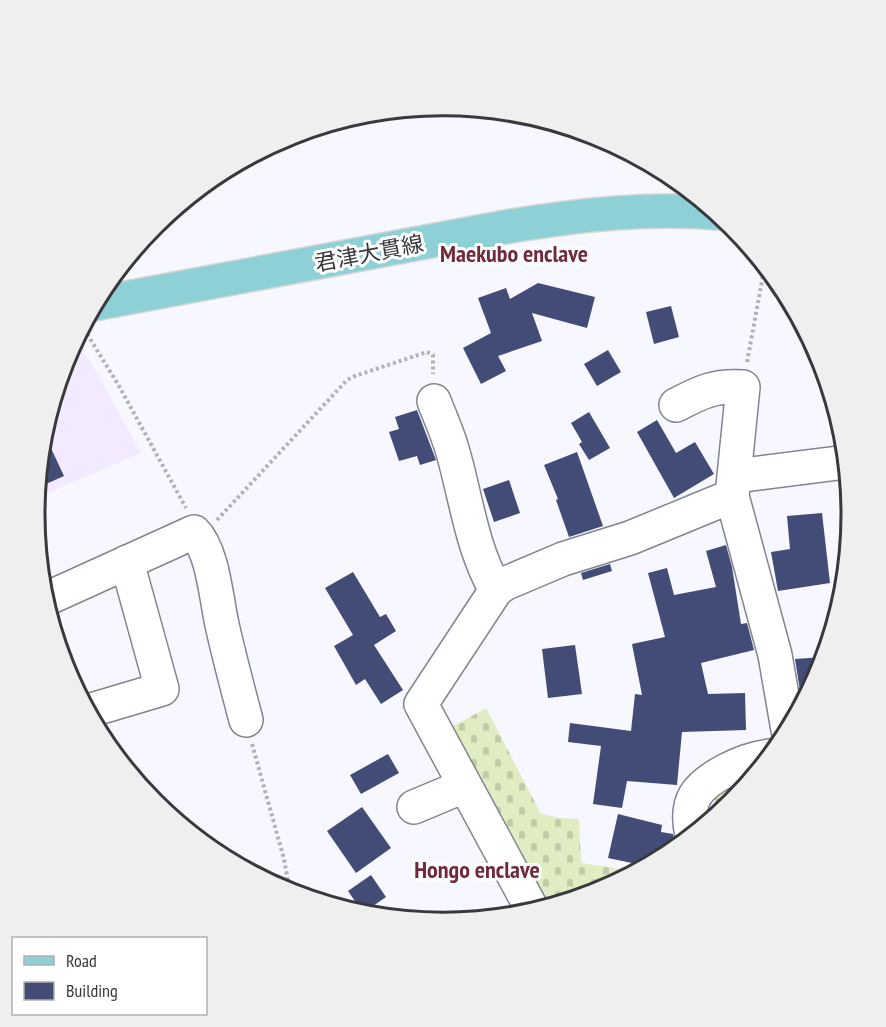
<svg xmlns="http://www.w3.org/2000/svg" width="886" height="1027" viewBox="0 0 886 1027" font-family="'PT Sans Narrow','Noto Sans JP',sans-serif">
  <defs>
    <pattern id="forest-firs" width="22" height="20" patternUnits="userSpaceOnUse" patternTransform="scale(1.5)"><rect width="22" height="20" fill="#e0ecc1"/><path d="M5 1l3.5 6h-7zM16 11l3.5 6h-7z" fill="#c1cba7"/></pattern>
    <pattern id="cemetery-stones" width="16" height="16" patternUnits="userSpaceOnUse" patternTransform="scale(1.5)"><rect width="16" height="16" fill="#e0ecc1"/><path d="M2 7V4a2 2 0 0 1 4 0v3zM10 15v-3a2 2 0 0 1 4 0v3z" fill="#c1cba7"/></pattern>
  </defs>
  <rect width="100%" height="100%" fill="#f7f8ff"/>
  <path fill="#f4eaff" d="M77,344L90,360L141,453L36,498L42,433L66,357L72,345Z"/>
  <path fill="url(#forest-firs)" d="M763,764L732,803L720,812L711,792Z"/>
  <path fill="url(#cemetery-stones)" d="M486,708L541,814L561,818L579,819L581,863L636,871L599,891L545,907L450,728Z"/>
  <g fill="#424c76">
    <path d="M538,283L595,297L587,328L532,313L542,341L498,356L506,371L481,384L463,348L491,333L478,298L506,288L510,299Z"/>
    <path d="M671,306L679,337L654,344L646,312Z"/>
    <path d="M608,350L621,372L597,386L584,364Z"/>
    <path d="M417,410L436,460L420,465L417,456L399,461L389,432L399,429L395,417Z"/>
    <path d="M589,412L610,448L589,460L579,444L582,442L571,423Z"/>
    <path d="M657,420L676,453L695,442L714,474L674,498L637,432Z"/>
    <path d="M43,431L64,476L37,488L42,433Z"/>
    <path d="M577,452L603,526L569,537L556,500L558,499L544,465Z"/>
    <path d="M509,480L520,513L494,522L483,489Z"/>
    <path d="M822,513L830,583L778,591L771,552L790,549L787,516Z"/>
    <path d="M726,545L732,567L741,624L747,623L754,650L701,663L708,694L745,693L746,730L682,732L677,785L627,781L622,808L593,804L601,746L568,742L570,723L631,731L635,694L642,695L632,644L665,637L648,573L667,568L674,595L716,587L706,551Z"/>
    <path d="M610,564L612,571L583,580L581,573Z"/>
    <path d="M353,572L380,617L386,614L396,631L374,645L403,690L381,704L365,679L356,685L334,646L353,635L325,588Z"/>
    <path d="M575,645L582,694L548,698L542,649Z"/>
    <path d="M824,657L820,670L802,703L795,659Z"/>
    <path d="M388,754L399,773L361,794L350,775Z"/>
    <path d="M362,807L391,848L356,873L327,831Z"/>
    <path d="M618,814L662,825L661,832L673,834L676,848L646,866L608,858Z"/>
    <path d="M371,875L386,897L363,913L348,891Z"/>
  </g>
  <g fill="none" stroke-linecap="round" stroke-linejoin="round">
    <g stroke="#82858e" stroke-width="36">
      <g id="minor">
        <path d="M434,401C440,417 447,432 452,449C466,496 471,547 496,590"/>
        <path d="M676,405C701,392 715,385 743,387L732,496L775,655L788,730"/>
        <path d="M736,476L846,462"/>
        <path d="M44,600L194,532C214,552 216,601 223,629C230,660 238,690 246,720"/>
        <path d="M88,711L162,689L127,562"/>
        <path d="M414,807L464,786"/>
        <path d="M692,835C684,801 697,786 725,771C741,763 753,758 770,756"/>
        <path d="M533,911L421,704L496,590L504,584L563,559L630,538L732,496"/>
      </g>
    </g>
    <g stroke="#d7d7d8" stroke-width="36">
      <path id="major" d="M94,304L511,226C579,215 649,207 718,213"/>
    </g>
    <g stroke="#b1b2b8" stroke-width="4" stroke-dasharray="3 3" stroke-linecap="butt">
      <path d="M84,329L119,386L186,508"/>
      <path d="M747,362L765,265"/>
      <path d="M217,520L347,380L355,376L427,352L433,355V374"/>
      <path d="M252,744L284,859L290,892"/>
    </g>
    <use href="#minor" stroke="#fff" stroke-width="33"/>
    <use href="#major" stroke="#8dd1d7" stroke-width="33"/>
  </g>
  <g text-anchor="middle" stroke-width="6" stroke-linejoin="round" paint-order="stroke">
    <g font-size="22" fill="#38393d" stroke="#fff">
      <text transform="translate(369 253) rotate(-11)" y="8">君津大貫線</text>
    </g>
    <g font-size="24" font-weight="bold" fill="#702a3c" stroke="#fff">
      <text x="514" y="262">Maekubo enclave</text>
      <text x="477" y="878">Hongo enclave</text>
    </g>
  </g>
  <path d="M0 0H886V1027H0ZM45 514a398 398 0 1 1 796 0a398 398 0 1 1-796 0Z" fill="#efefef" fill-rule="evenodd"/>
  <path fill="none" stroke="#38393d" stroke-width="3" d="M45 514a398 398 0 1 1 796 0a398 398 0 1 1-796 0Z"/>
  <rect x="12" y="937" width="195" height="78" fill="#ffffff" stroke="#afb0b1" stroke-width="1.5"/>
  <rect x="24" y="956" width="30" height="9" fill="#8dd1d7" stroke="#afb0b1" stroke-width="1.5"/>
  <text x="66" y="967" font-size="18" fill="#38393d">Road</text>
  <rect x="24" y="982" width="30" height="18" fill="#424c76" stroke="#afb0b1" stroke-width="1.5"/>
  <text x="66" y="997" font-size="18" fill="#38393d">Building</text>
</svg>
